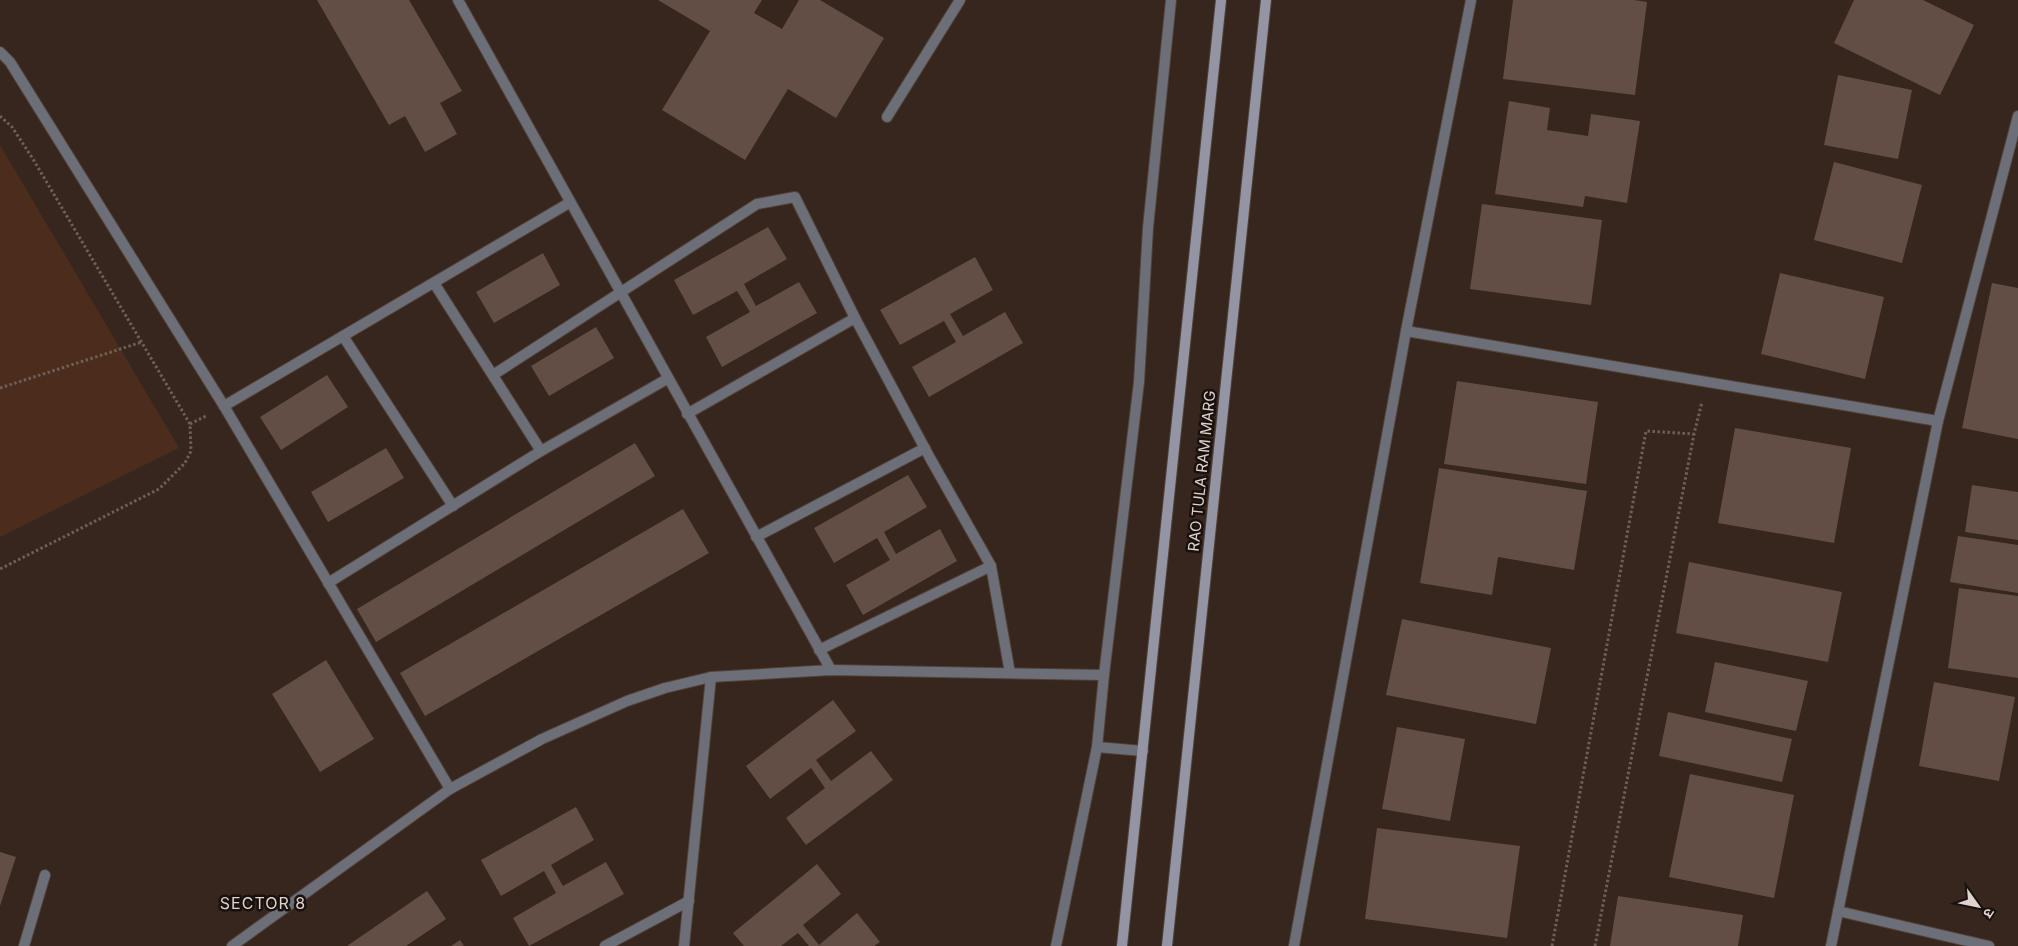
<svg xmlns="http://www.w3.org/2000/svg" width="2018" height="946" viewBox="0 0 2018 946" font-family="Inter,'Noto Sans Devanagari',sans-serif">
  <rect width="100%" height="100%" fill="#37261d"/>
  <path fill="#4c2c1c" d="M0,145L179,448L0,537Z"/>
  <g fill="#624e45">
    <path d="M317,0H409L462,91L440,103L457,134L425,152L405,116L389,125Z"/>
    <path d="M658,0H762L754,13L782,29L799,0H820L884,38L836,118L788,89L745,160L662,110L710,31Z"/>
    <path d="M1513,0H1634L1647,2L1635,95L1503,79Z"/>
    <path d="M1854,0H1923L1974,25L1940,95L1834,43Z"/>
    <path d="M1838,75L1912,90L1898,159L1824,145Z"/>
    <path d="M1509,101L1550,108L1547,130L1588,136L1591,114L1640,121L1627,203L1585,196L1583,207L1495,194Z"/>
    <path d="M1834,162L1922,185L1902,263L1814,240Z"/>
    <path d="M1482,204L1602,220L1591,305L1470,289Z"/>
    <path d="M768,227L787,259L744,284L756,306L799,282L817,313L722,367L706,337L750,312L737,291L693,315L674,280Z"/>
    <path d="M543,253L560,285L494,323L476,292Z"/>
    <path d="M975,257L993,290L950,314L963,336L1005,312L1023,343L929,397L912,367L956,342L944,321L900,345L880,310Z"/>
    <path d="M1780,273L1884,297L1865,379L1761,354Z"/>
    <path d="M1992,283L2018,288V439L1962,428Z"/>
    <path d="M596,327L614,358L549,396L531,366Z"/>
    <path d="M327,375L348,407L281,450L260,417Z"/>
    <path d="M1457,381L1598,402L1586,484L1444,464Z"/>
    <path d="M1735,428L1851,448L1834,543L1718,523Z"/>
    <path d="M635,443L655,476L376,642L357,609Z"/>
    <path d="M386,448L404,478L328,522L311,492Z"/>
    <path d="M1439,468L1587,491L1574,570L1498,557L1492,595L1420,583Z"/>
    <path d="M908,475L927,507L884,532L896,554L940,529L957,561L863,615L846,585L890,560L877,538L834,563L814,528Z"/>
    <path d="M1972,485L2018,492V540L1965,532Z"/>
    <path d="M683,509L709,553L425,716L400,673Z"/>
    <path d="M1958,536L2018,545V593L1950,582Z"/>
    <path d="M1689,562L1842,592L1828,662L1676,633Z"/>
    <path d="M1959,588L2018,596V678L1948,668Z"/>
    <path d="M1402,619L1551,648L1536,724L1386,695Z"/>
    <path d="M326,660L374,739L320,772L272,694Z"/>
    <path d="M1715,662L1808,681L1796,731L1705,712Z"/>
    <path d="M1934,682L2015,697L1999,781L1919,766Z"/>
    <path d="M833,700L856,731L816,760L831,781L871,751L893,780L806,845L786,818L825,788L811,768L770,799L746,766Z"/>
    <path d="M1668,712L1792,739L1782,782L1659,756Z"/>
    <path d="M1397,727L1465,739L1450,821L1382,809Z"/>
    <path d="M1690,774L1794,795L1774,898L1669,877Z"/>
    <path d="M576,807L594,840L551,865L563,886L606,862L624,894L529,946L513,918L556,893L544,871L501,896L481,860Z"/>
    <path d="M1377,828L1520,846L1507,938L1365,919Z"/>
    <path d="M0,852L16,857L0,906Z"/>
    <path d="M817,864L841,894L803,925L819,945L857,913L880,942L874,946H809L798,933L781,946H744L733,933Z"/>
    <path d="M427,891L446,919L406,946H347Z"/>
    <path d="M1618,896L1743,915L1738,946H1610Z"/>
    <path d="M460,940L464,946H451Z"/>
  </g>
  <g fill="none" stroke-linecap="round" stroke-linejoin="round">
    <g stroke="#524239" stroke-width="12">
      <g id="service">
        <path d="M458,0L831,670"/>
        <path d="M0,52L10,62L224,406L450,789"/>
        <path d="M887,117L960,0"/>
        <path d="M434,283L541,451"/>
        <path d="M343,336L453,506"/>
        <path d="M493,375L757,204L795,197L855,318"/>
        <path d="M224,406L569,203"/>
        <path d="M687,414L855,318L930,458L991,566L819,650"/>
        <path d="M756,537L925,448"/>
        <path d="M991,566L1010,673"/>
        <path d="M328,583L541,451L667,379"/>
        <path d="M24,946L45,875"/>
        <path d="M232,946L450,789L542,739L627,701L665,688L711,677L831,670L1104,675"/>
        <path d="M605,946L689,901"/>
        <path d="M684,946L711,677"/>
        <path d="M1831,946L1938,421L2018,116"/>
      </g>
    </g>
    <g stroke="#524239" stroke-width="12">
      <g id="minor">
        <path d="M1406,331L1938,421"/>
        <path d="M1097,747L1143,751"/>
        <path d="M1838,911L1989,946"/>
        <path d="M1056,946L1097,747L1104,675L1139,382L1148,228L1171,0"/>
        <path d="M1294,946L1406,331L1471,0"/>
      </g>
    </g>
    <g stroke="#524239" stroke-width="12">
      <g id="secondary">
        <path d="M1122,946L1221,0"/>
        <path d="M1167,946L1266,0"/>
      </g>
    </g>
    <g stroke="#6f5f57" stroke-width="3" stroke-dasharray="2.5 2.5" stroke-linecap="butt">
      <path d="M0,116L12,127L33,159L190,424L191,451L185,463L159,489L0,569"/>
      <path d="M0,388L142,342"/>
      <path d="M190,424L206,416"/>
      <path d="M1552,946L1646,431L1694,434"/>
      <path d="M1595,946L1694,434L1702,402"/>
    </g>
    <use href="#service" stroke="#6d6f78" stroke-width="10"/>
    <use href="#minor" stroke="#6d6f78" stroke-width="10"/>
    <use href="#secondary" stroke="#9395a4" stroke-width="10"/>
  </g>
  <g text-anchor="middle" stroke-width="5" stroke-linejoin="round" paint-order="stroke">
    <g font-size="15" fill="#dfd3cd" stroke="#19110d">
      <text transform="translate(1202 471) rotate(-84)" y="5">RAO TULA RAM MARG</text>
    </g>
    <g font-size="16" letter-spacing="1" fill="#dfd3cd" stroke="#19110d">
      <text x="263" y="909">SECTOR 8</text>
    </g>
  </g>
  <g transform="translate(1978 906) rotate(123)" stroke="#19110d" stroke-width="4" paint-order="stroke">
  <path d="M0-4L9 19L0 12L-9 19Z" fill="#dfd3cd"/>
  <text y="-8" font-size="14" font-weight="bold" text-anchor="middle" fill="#dfd3cd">उ</text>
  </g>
</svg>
